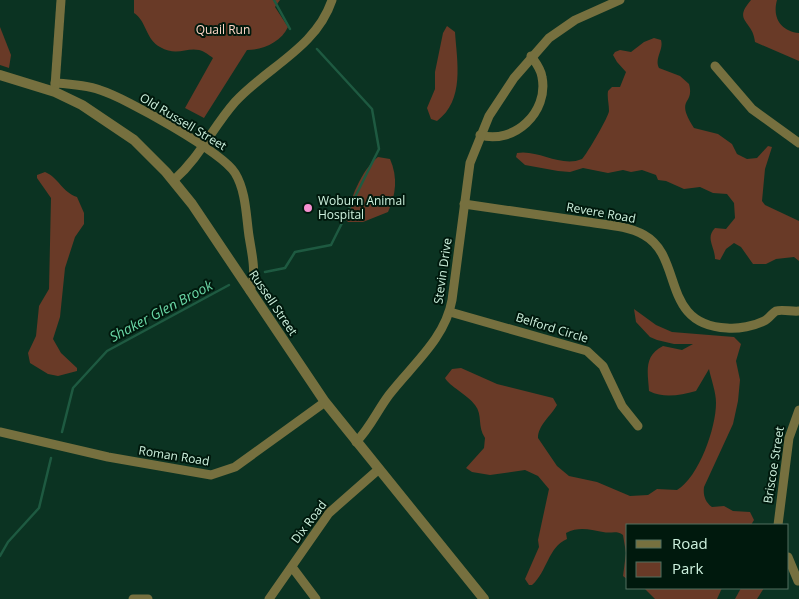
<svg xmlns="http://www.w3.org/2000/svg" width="799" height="599" viewBox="0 0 799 599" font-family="'Open Sans',sans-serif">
  <rect width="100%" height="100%" fill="#0b3322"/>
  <g fill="#693a27">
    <path d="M134,0H280L275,7L288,27C281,42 263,50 247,50L204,118L185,108L213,58C209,55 204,51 199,50C186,47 177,57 160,47C146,40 146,20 134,13Z"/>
    <path d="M751,0H777C772,18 781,31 799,33V61L755,42C753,20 732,22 751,0Z"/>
    <path d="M447,26L455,32C457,62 465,100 437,121L431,119L427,108L435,89V72L443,33Z"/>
    <path d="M0,27L11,55L9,68L0,65Z"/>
    <path d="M654,38L661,40C664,50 654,58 659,68L680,76L689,84C695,106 674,97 694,128L718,134L732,144L737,154L747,159L757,158L768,146L772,147L765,169L762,201L765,205L799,221V261L794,257L776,259L766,264H753L741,247L734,243L726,249L720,260L715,259C715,247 705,238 715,228L726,229L735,218L734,203L727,194L713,193L700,187L684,189L666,181L658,180L656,175L642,170L631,172L623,170L608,173L583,168L570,172L558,171L525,165L516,157L517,153C538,149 561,168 582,159C587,154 609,116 609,111C609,104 607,98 608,91L612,87H620L626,72L617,62L613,55L615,52L620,50L631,52L644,42Z"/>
    <path d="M378,157L390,159C398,177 396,195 388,212L363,222H348L346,220C349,201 362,169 378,157Z"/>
    <path d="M45,172C59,178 62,192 77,197L84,213V224L75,237L65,268L60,317L53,339L61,353L77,368V371L58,376L48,374L30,363L28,353L36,336L39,306L49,289L51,198L37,178V175Z"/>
    <path d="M634,309L656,325L672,332L734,337L741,344L736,361L740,380L738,401L733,424L704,487C703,495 705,502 712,507L724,506L733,511L750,512L754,520L751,525H628V580L623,576L626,553L623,535C616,530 611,534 603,532C590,530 580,526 566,533L567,539C548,547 547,572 532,585H529L525,579L539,547L538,540L549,489L538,476L525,470L490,475L472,472L466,468L484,448L485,438C477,426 483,415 475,405C468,395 449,386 445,378L452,369L461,368L497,384L553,398L557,405C551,416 538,425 538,438L557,466L569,476L597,482L630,496L648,495L657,489L677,490C699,477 716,428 716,403C716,392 711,379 709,369L696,391C680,395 665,399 649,391C648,373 643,356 663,346L682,350L693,344H674L657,340L650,337L636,322Z"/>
    <path d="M644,588H722L717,599H655Z"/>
    <path d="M741,588H764L757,599H735Z"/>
  </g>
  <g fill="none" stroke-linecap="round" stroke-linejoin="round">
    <g stroke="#1e5a41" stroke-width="2.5">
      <path d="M274,0L290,29"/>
      <path d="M265,272L285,268L295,252L331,245L379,149L372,109L317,49"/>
      <path d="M62,432L73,388L107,351L229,285"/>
      <path d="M0,556L8,542L39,508L51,458"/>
    </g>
    <g stroke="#76703f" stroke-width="9">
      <path d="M715,66L752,109L799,143"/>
      <path d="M55,83C70,84 86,85 100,90C126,98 222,152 235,173C246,191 246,215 249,236C252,255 257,273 250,291"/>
      <path d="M55,86L61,0"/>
      <path d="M480,135C514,145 549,112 542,77C541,69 536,63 531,56"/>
      <path d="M174,180C201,156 212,128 235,102C267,67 316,48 332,0"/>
      <path d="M464,204C505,210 547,216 588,222C607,225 628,226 644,235C684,257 660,325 727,328C739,329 754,326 764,321C769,319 772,313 776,311C782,309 793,312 799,311"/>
      <path d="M450,312L587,351L603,366L622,406L638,426"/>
      <path d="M0,432L108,457L211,475L235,467L325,402"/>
      <path d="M356,442C370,428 377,411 389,395C412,365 445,339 452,300L470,163L489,116L514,78L549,38L575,20L620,0"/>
      <path d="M778,525L789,438L799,410"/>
      <path d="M788,557L798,581"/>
      <path d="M292,567L316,599"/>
      <path d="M133,599H148"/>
      <path d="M269,599L329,513L379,469"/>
    </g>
    <path stroke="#76703f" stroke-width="10" d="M0,75L55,92L82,105L134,140L166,172L192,204L325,402L484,599"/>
  </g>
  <circle fill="#f690d1" stroke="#00190d" stroke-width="2" cx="308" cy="208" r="5"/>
  <g text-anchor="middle" stroke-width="4" stroke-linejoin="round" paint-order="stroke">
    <g font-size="12" fill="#ffd7c8" stroke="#00190d">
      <text x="223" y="34">Quail Run</text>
    </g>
    <g font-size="12" fill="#cef2df" stroke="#00190d">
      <text transform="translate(183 122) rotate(31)" y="4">Old Russell Street</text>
      <text transform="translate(601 213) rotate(10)" y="4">Revere Road</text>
      <text transform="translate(443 271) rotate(-82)" y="4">Stevin Drive</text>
      <text transform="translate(273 303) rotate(56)" y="4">Russell Street</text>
      <text transform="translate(552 328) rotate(17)" y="4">Belford Circle</text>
      <text transform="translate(174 456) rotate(9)" y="4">Roman Road</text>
      <text transform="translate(774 465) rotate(-81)" y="4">Briscoe Street</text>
      <text transform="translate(309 522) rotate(-53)" y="4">Dix Road</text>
    </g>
    <g font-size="12" fill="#cef2df" stroke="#00190d" text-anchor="start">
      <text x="318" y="205">Woburn Animal<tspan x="318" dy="14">Hospital</tspan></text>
    </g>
    <g font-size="14" font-style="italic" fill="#6ad7a6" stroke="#00190d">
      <text transform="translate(161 311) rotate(-28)" y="5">Shaker Glen Brook</text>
    </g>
  </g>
  <rect x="626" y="524" width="162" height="65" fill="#00190d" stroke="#527061"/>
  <rect x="636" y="540" width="25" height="8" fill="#76703f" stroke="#527061"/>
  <text x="672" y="549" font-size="15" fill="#cef2df">Road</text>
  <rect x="636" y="562" width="25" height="15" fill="#693a27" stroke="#527061"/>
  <text x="672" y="574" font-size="15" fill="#cef2df">Park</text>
</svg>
